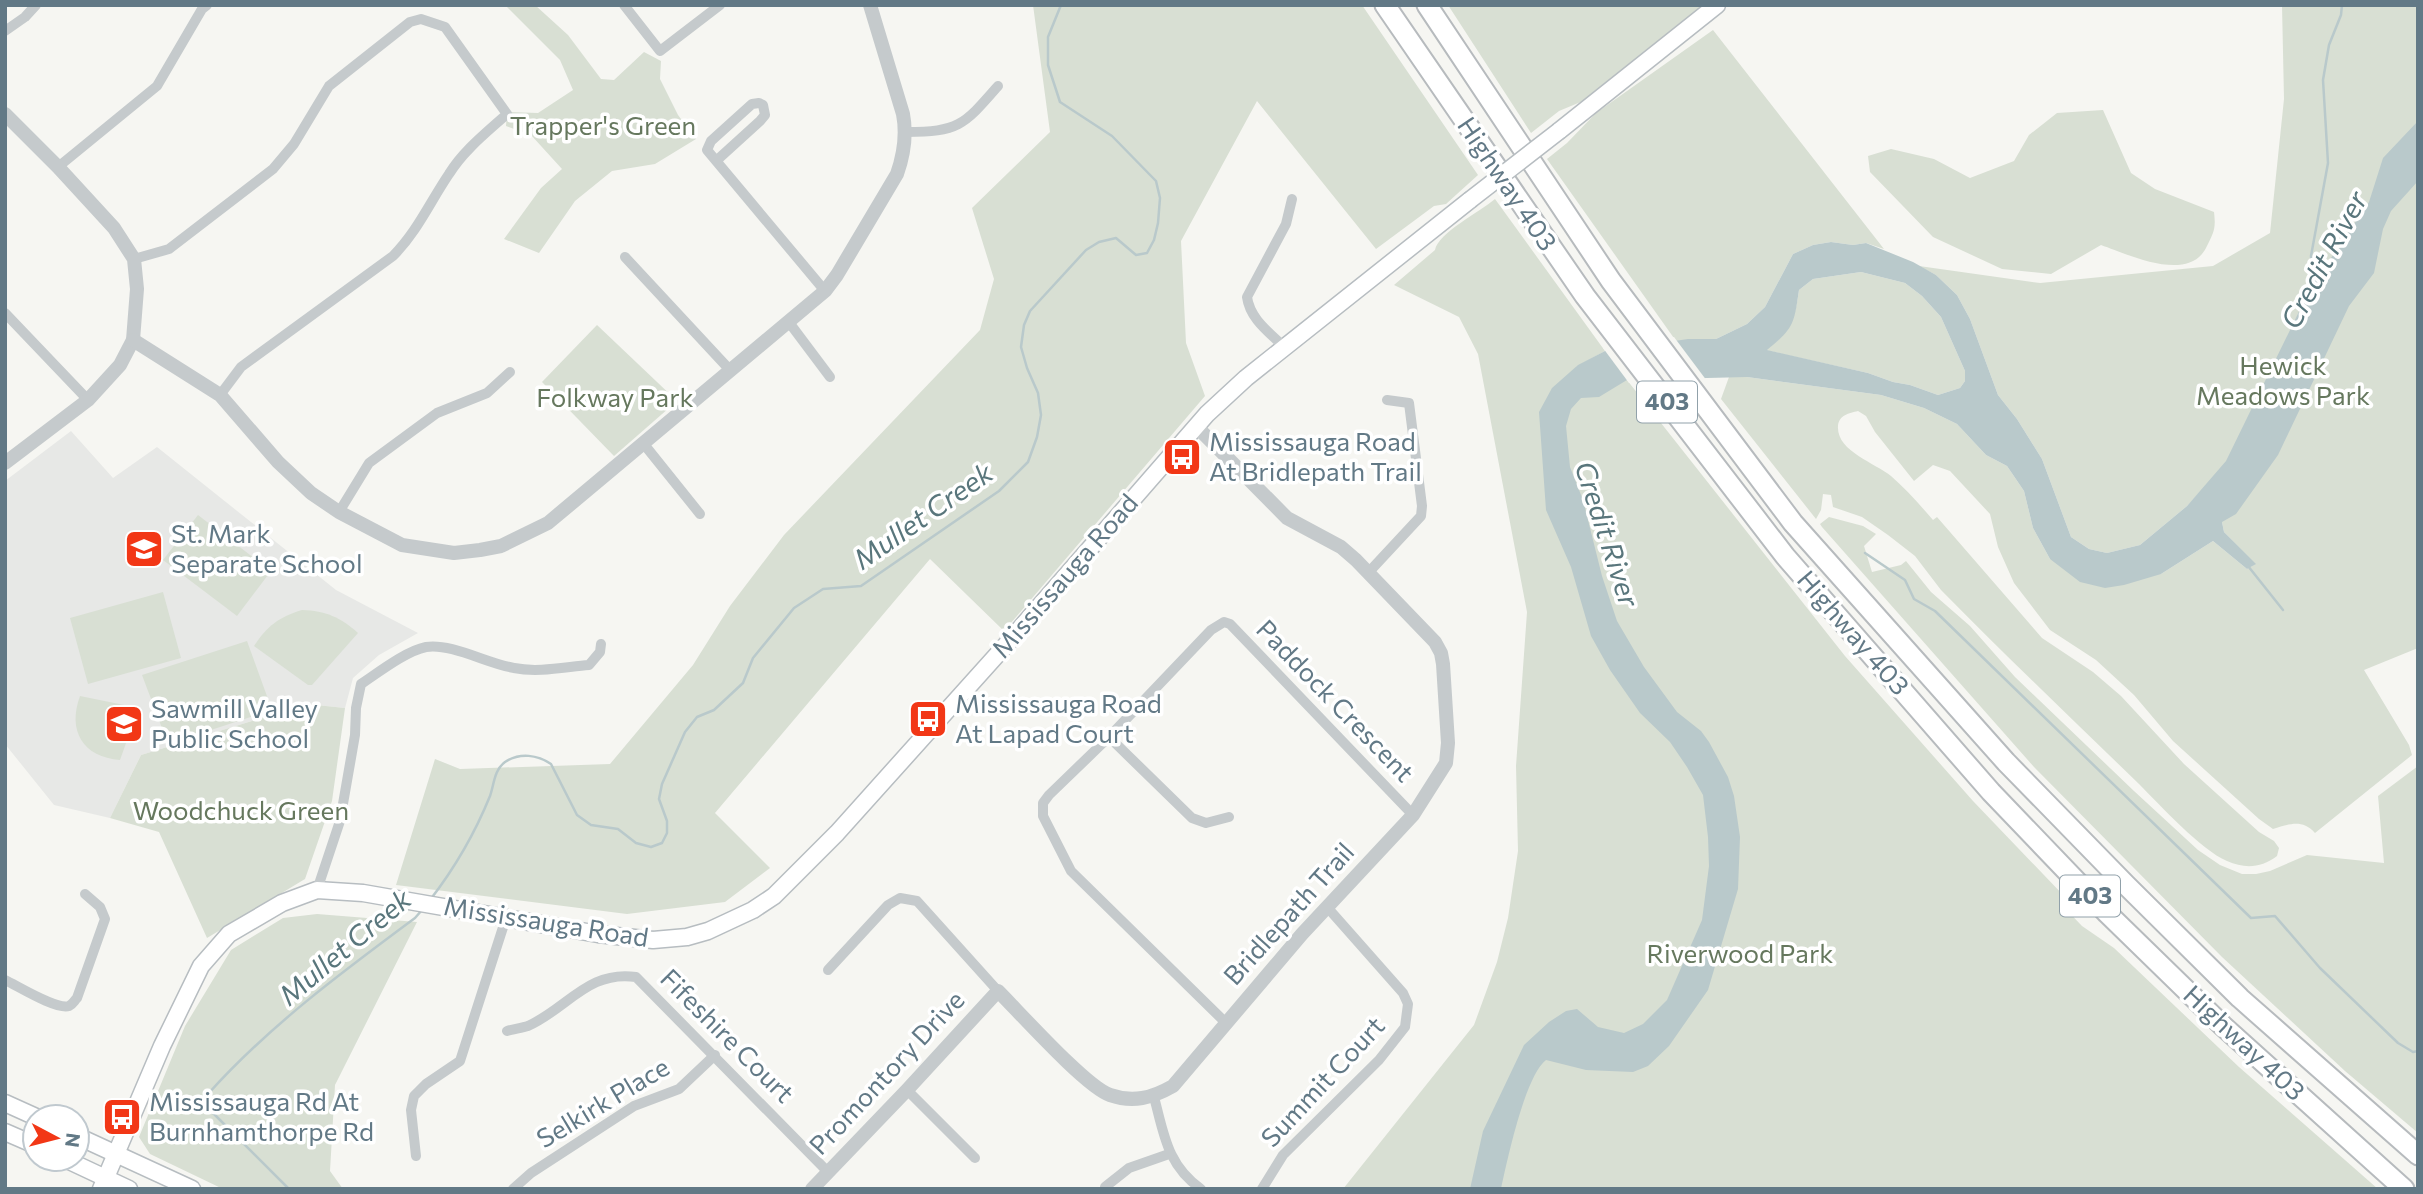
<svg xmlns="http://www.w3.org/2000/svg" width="2423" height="1194" viewBox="0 0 2423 1194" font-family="Commissioner,sans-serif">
  <rect width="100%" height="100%" fill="#f6f6f2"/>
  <path fill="#e7e8e6" d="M71,431L113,478L157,447L336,590L418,633L379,655L353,678L345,708L307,704L141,755L110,818L54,805L5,744V481Z"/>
  <g fill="#d8dfd3">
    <path d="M505,5H535L568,35L601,79L614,80L644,52L661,61L660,79L678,115L696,139L655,164L612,171L575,201L539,253L504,239L541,188L562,169L531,135L506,126L507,112L538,113L573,90L560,60Z"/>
    <path d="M1033,5H1362L1478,175L1446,204L1434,206L1376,249L1257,101L1181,241L1186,343L1205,396L1004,631L930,559L715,813L770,868L725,902L627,914L396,885L435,759L460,769L610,764L693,665L730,606L784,535L980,330L994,279L972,208L1050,132Z"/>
    <path d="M1448,5H1704L1583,101L1559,111L1531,133Z"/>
    <path d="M2282,5H2418V648L2364,670L2409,745L2412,755L2315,833C2302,819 2290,824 2273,829L2259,819L2173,741L2134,695L2096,660L2050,630L2014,583L1998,547L1990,514L1950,471L1933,465L1914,481L1875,432L1866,416L1858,411C1849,413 1839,415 1838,426C1836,451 1875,463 1891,476C1906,489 1920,505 1933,520L1937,517L2042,638L2093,672L2121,696L2184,764L2259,832L2274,841L2279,848L2277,856C2261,868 2245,869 2227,861C2201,850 2160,805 2139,784C2073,720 2006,656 1941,590L1915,556L1888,535L1862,517L1833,507L1831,495L1823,494L1821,510L1816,519L1721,399L1729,377H1747L1881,395L1924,408L1957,424L1986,455L2007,466L2024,491L2033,528L2050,559L2161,574L2213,541L2247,569L2255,564L2224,532L2222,522L2199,493L2187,506L2140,545L2107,553L2089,549L2071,537L2042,459L2017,419L1998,395L1970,319L1957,295L1936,275L1919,266L2040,283L2213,266L2270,233L2284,99Z"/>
    <path d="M1713,30L1884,249L1866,243L1853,245L1831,242L1813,245L1793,254L1765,307L1747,324L1716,339L1676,341L1547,159L1567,143L1596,113Z"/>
    <path d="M2103,110L2131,173L2155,189L2214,212C2216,229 2214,232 2206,248C2188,283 2129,255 2101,245L2051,274L2002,269L1933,237L1870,172L1868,156L1891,149L1934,159L1970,178L2014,161L2029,135L2057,113Z"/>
    <path d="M1495,199L1605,351L1576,367L1627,380L1845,656L1973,801L2065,897L2059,902L2082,926L2114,948L2239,1067L2378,1189H1343L1474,1025L1497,962L1508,918L1518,851L1516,766L1527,612L1478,354L1459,317L1394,285L1435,250C1438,233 1481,211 1495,199Z"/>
    <path d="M1861,272L1905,283L1922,296L1941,317L1965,371V381L1960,388L1938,395L1910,385L1893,382L1868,373L1765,350C1791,333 1795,318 1799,290L1813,279Z"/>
    <path d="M597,325L677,401L614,456L542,382Z"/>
    <path d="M198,515L271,571L237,616L163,560Z"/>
    <path d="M1829,517L1863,526L1876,534L1864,546L1872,572L1901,565L1906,561L1931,592L1970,626L2015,677L2134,791L2198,850L2220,865L2242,874H2256L2270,871L2307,855L2384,863L2378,796L2418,766V1133L2345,1071L2222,957L2034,767L1822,527L1820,524Z"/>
    <path d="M163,592L181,658L88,684L70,618Z"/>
    <path d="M302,610C326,611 340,617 358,633L312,685H308L254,646C267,626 279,617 302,610Z"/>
    <path d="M247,641L272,710L168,744L142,675Z"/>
    <path d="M80,696L134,707L136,715L120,760C83,757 67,731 80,696Z"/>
    <path d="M307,704L345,708L332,801L305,879L207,938L159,832L110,818L141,755Z"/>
    <path d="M317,914L417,922L335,1085L330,1171L343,1189H223L150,1154L139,1137L185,1026L231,950L283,918Z"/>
  </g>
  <path fill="#b9c9cb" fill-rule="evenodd" d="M2418,121V181L2391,211L2383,229L2374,273L2349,306L2278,455L2236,514L2222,522L2224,532L2256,564L2247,569L2213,541L2161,574L2124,585L2105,588L2080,582L2050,559L2033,528L2024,491L2007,466L1986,455L1957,424L1924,408L1881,395L1747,377L1627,380L1599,397L1581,398L1571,409L1566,426L1570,467L1583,500L1602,576L1617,621L1644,667L1677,712L1701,731L1709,742L1728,777L1734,796L1740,837L1738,889L1708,990L1669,1046L1648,1066L1633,1072L1586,1070L1546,1060C1525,1076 1507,1161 1501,1189H1470L1483,1131L1524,1045L1549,1022L1566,1011L1577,1009L1598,1027L1624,1033L1643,1024L1667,1000L1702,920L1709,866L1708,837L1703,795L1687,767L1670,742L1640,713L1610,670L1591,636L1571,567L1546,510L1539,412L1552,388L1578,365L1605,351L1688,339H1716L1747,324L1765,307L1793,254L1813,245L1831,242L1853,245L1866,243L1913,262L1936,275L1957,295L1970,319L1998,395L2017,419L2042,459L2071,537L2089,549L2107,553L2140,545L2187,506L2226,461L2310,289L2369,202L2383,158ZM1861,272L1905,283L1922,296L1941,317L1965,371V381L1960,388L1938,395L1910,385L1893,382L1868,373L1767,350C1794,328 1794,324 1799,290L1813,279Z"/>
  <path fill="#f6f6f2" d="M1674,337L1707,381L1629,383L1603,348Z"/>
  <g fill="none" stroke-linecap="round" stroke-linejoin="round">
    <g stroke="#b9c9cb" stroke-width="2.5">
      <path d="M2316,283L2312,273L2311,256L2328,163L2323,80L2329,45L2341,15L2342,5"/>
      <path d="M1865,553L1905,580L1914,599L1935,611L2251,918L2275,916L2320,968L2398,1043L2413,1052L2418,1051"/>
      <path d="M2248,566L2283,610"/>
      <path d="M430,900C454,869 475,833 490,796C494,785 494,770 505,762C520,752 538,755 551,764L577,815L591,825L618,829L636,843L651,847L662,843L667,833V821L659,799L662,784L685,732L697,717L714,710L743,683L753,658L794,608L823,589L861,586L999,491L1028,462L1037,437L1041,415L1038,393L1027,368L1021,347L1024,325L1030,311L1086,250L1099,242L1116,238L1136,255L1147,253L1154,240L1158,223L1160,198L1156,181L1112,136L1060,102L1048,65V37L1061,5"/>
      <path d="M289,1189L208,1108V1094C268,1027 342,972 415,918L422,910"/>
    </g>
    <g stroke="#b7bdc1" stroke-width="19">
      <g id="secondary">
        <path d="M1559,131L1717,5"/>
        <path d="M5,1103L36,1117"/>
        <path d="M5,1132L35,1145"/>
        <path d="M77,1136L192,1189"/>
        <path d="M65,1159L129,1189"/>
        <path d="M101,1189L162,1046L201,966L229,934L282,903L317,890L363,893L598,934L653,940L687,937L708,931L753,910L774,896L837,833L1004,647L1207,414L1246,378L1470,200"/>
      </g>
    </g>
    <g stroke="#b7bbbe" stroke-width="23">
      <g id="motorway">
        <path d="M1385,5L1585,296L1785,556L1991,792L2107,913L2223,1026L2404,1189"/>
        <path d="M1427,5L1611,281L1793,523L2006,762L2126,885L2240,998L2418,1155"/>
      </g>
    </g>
    <g stroke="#c5cacc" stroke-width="10">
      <path d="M624,5L660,51L720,5"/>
      <path d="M5,31L25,17L36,5"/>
      <path d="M906,132C959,132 964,125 998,86"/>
      <path d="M716,161L760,121L765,115L763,105L759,103L752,104L711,141L707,150L825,291"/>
      <path d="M58,167L157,86L202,9L207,5"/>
      <path d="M625,257L729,369"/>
      <path d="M134,259L169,249L273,169L294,144L329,86L410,22L421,19L445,27L507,114C486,133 464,150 449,174C430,202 417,232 393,256L241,367L220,395"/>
      <path d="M5,313L88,400"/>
      <path d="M788,321L830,377"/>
      <path d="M1284,347C1269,332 1250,319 1247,297L1286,224L1292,199"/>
      <path d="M643,443L700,514"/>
      <path d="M339,512L369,463L437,413L487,393L510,372"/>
      <path d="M1368,573L1421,516L1422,506L1409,403L1387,400"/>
      <path d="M1109,737L1192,818L1206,823L1229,817"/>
      <path d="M317,890L340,821L355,735L356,708L361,684C379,672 406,651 426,647C452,643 488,664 514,668C538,673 565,667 589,665L600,652L601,644"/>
      <path d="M828,970L888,905L900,898L917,901L998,991"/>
      <path d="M5,980C18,986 56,1010 69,1006C73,1004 74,1001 77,998L105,919L100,907L85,894"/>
      <path d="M1225,1022L1071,871L1043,816V803L1049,795L1109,737L1211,630L1224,622L1230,624L1413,815"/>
      <path d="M507,1031C514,1029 522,1028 528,1026C568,1008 588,970 636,977L827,1171"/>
      <path d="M907,1090L975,1158"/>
      <path d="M1154,1097C1164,1134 1167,1165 1201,1189"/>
      <path d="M416,1156L411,1110L414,1096L426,1084L460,1061L506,918"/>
      <path d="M1105,1187L1129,1168L1169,1154"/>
      <path d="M513,1189L531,1173L634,1106L679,1089L715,1055"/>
      <path d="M1262,1189L1283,1155L1379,1060L1405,1027L1408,1004L1403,993L1327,907"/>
    </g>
    <g stroke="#c5cacc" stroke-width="14">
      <path d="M5,114L58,167L114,228L134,259L137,289L133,340L120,365L88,400L5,463"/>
      <path d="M133,340L220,395L278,462L311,493L339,512L402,545L454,553L480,550L501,546L548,523L825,291L837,275L897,174C904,154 907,135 903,114L870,5"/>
      <path d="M812,1189L907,1090L998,991C1020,1013 1086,1087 1110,1095C1133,1103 1152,1098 1173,1086L1302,934L1413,815L1446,763L1448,743L1443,664L1441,653L1435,642L1356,560L1341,547L1287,518L1196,426"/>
    </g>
    <use href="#secondary" stroke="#fff" stroke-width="16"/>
    <use href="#motorway" stroke="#fff" stroke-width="19"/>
    <g stroke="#b7bdc1" stroke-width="19" stroke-linecap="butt">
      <path id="secondary-bridge" d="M1470,200L1559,131"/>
    </g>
    <use href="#secondary-bridge" stroke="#fff" stroke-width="16"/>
  </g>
  <defs>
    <g id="bus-square" transform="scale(2.0125)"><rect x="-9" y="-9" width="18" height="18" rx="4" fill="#f23716" stroke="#fff"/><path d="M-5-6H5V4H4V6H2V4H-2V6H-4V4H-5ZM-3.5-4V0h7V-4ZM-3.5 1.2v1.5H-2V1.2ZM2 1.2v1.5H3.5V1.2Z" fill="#fff"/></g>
    <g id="school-square" transform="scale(2.0125)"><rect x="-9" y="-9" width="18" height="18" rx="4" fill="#f23716" stroke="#fff"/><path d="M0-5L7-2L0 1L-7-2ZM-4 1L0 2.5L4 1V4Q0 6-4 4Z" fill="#fff"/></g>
  </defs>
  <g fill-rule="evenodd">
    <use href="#bus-square" x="1182" y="457"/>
    <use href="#school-square" x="144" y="549"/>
    <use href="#bus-square" x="928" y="719"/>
    <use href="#school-square" x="124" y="724"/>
    <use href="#bus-square" x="122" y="1117"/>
  </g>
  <g text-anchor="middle" stroke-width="7" stroke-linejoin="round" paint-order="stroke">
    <g fill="#fff" stroke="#91a1aa" stroke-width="2">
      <rect x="1637" y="381.5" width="60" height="41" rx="5"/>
      <rect x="2060" y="875.5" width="60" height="41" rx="5"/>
    </g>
    <g font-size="24" font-weight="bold" fill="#627986">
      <text x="1667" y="410">403</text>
      <text x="2090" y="904">403</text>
    </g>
    <g font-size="26" fill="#66785e" stroke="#fff">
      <text x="603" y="135">Trapper's Green</text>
      <text x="2283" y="375">Hewick<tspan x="2283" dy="30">Meadows Park</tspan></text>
      <text x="615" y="407">Folkway Park</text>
      <text x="241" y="820">Woodchuck Green</text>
      <text x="1740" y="963">Riverwood Park</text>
    </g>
    <g font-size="26" fill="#627986" stroke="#fff">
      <text transform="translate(1507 184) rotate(56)" y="9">Highway 403</text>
      <text transform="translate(1065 576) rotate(-49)" y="9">Mississauga Road</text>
      <text transform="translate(1853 633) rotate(49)" y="9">Highway 403</text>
      <text transform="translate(1335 701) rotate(46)" y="9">Paddock Crescent</text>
      <text transform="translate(1289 914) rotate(-48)" y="9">Bridlepath Trail</text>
      <text transform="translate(546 922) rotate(9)" y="9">Mississauga Road</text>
      <text transform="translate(727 1036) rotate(45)" y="9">Fifeshire Court</text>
      <text transform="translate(2244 1043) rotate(43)" y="9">Highway 403</text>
      <text transform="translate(887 1073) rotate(-47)" y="9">Promontory Drive</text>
      <text transform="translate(1323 1082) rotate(-47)" y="9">Summit Court</text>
      <text transform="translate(603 1103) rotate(-31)" y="9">Selkirk Place</text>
    </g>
    <g font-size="26" fill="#627986" stroke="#fff" text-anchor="start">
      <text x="1209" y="451">Mississauga Road<tspan x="1209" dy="30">At Bridlepath Trail</tspan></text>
      <text x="171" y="543">St. Mark<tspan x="171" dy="30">Separate School</tspan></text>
      <text x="955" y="713">Mississauga Road<tspan x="955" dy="30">At Lapad Court</tspan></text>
      <text x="151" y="718">Sawmill Valley<tspan x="151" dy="30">Public School</tspan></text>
      <text x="149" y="1111">Mississauga Rd At<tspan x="149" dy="30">Burnhamthorpe Rd</tspan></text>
    </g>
    <g font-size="28" font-style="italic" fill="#59767c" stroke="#fff">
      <text transform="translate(2324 260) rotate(-62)" y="10">Credit River</text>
      <text transform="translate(923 516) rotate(-35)" y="10">Mullet Creek</text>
      <text transform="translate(1607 534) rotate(72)" y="10">Credit River</text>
      <text transform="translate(345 947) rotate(-40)" y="10">Mullet Creek</text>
    </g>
  </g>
  <rect width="2423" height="1194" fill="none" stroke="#627986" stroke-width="14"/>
  <g transform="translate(56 1138) rotate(97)"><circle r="33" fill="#ffffff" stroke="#c0c9cf" stroke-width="2"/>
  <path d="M0-5L12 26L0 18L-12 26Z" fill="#f23716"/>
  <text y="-10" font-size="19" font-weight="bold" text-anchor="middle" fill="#627986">N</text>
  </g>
</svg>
